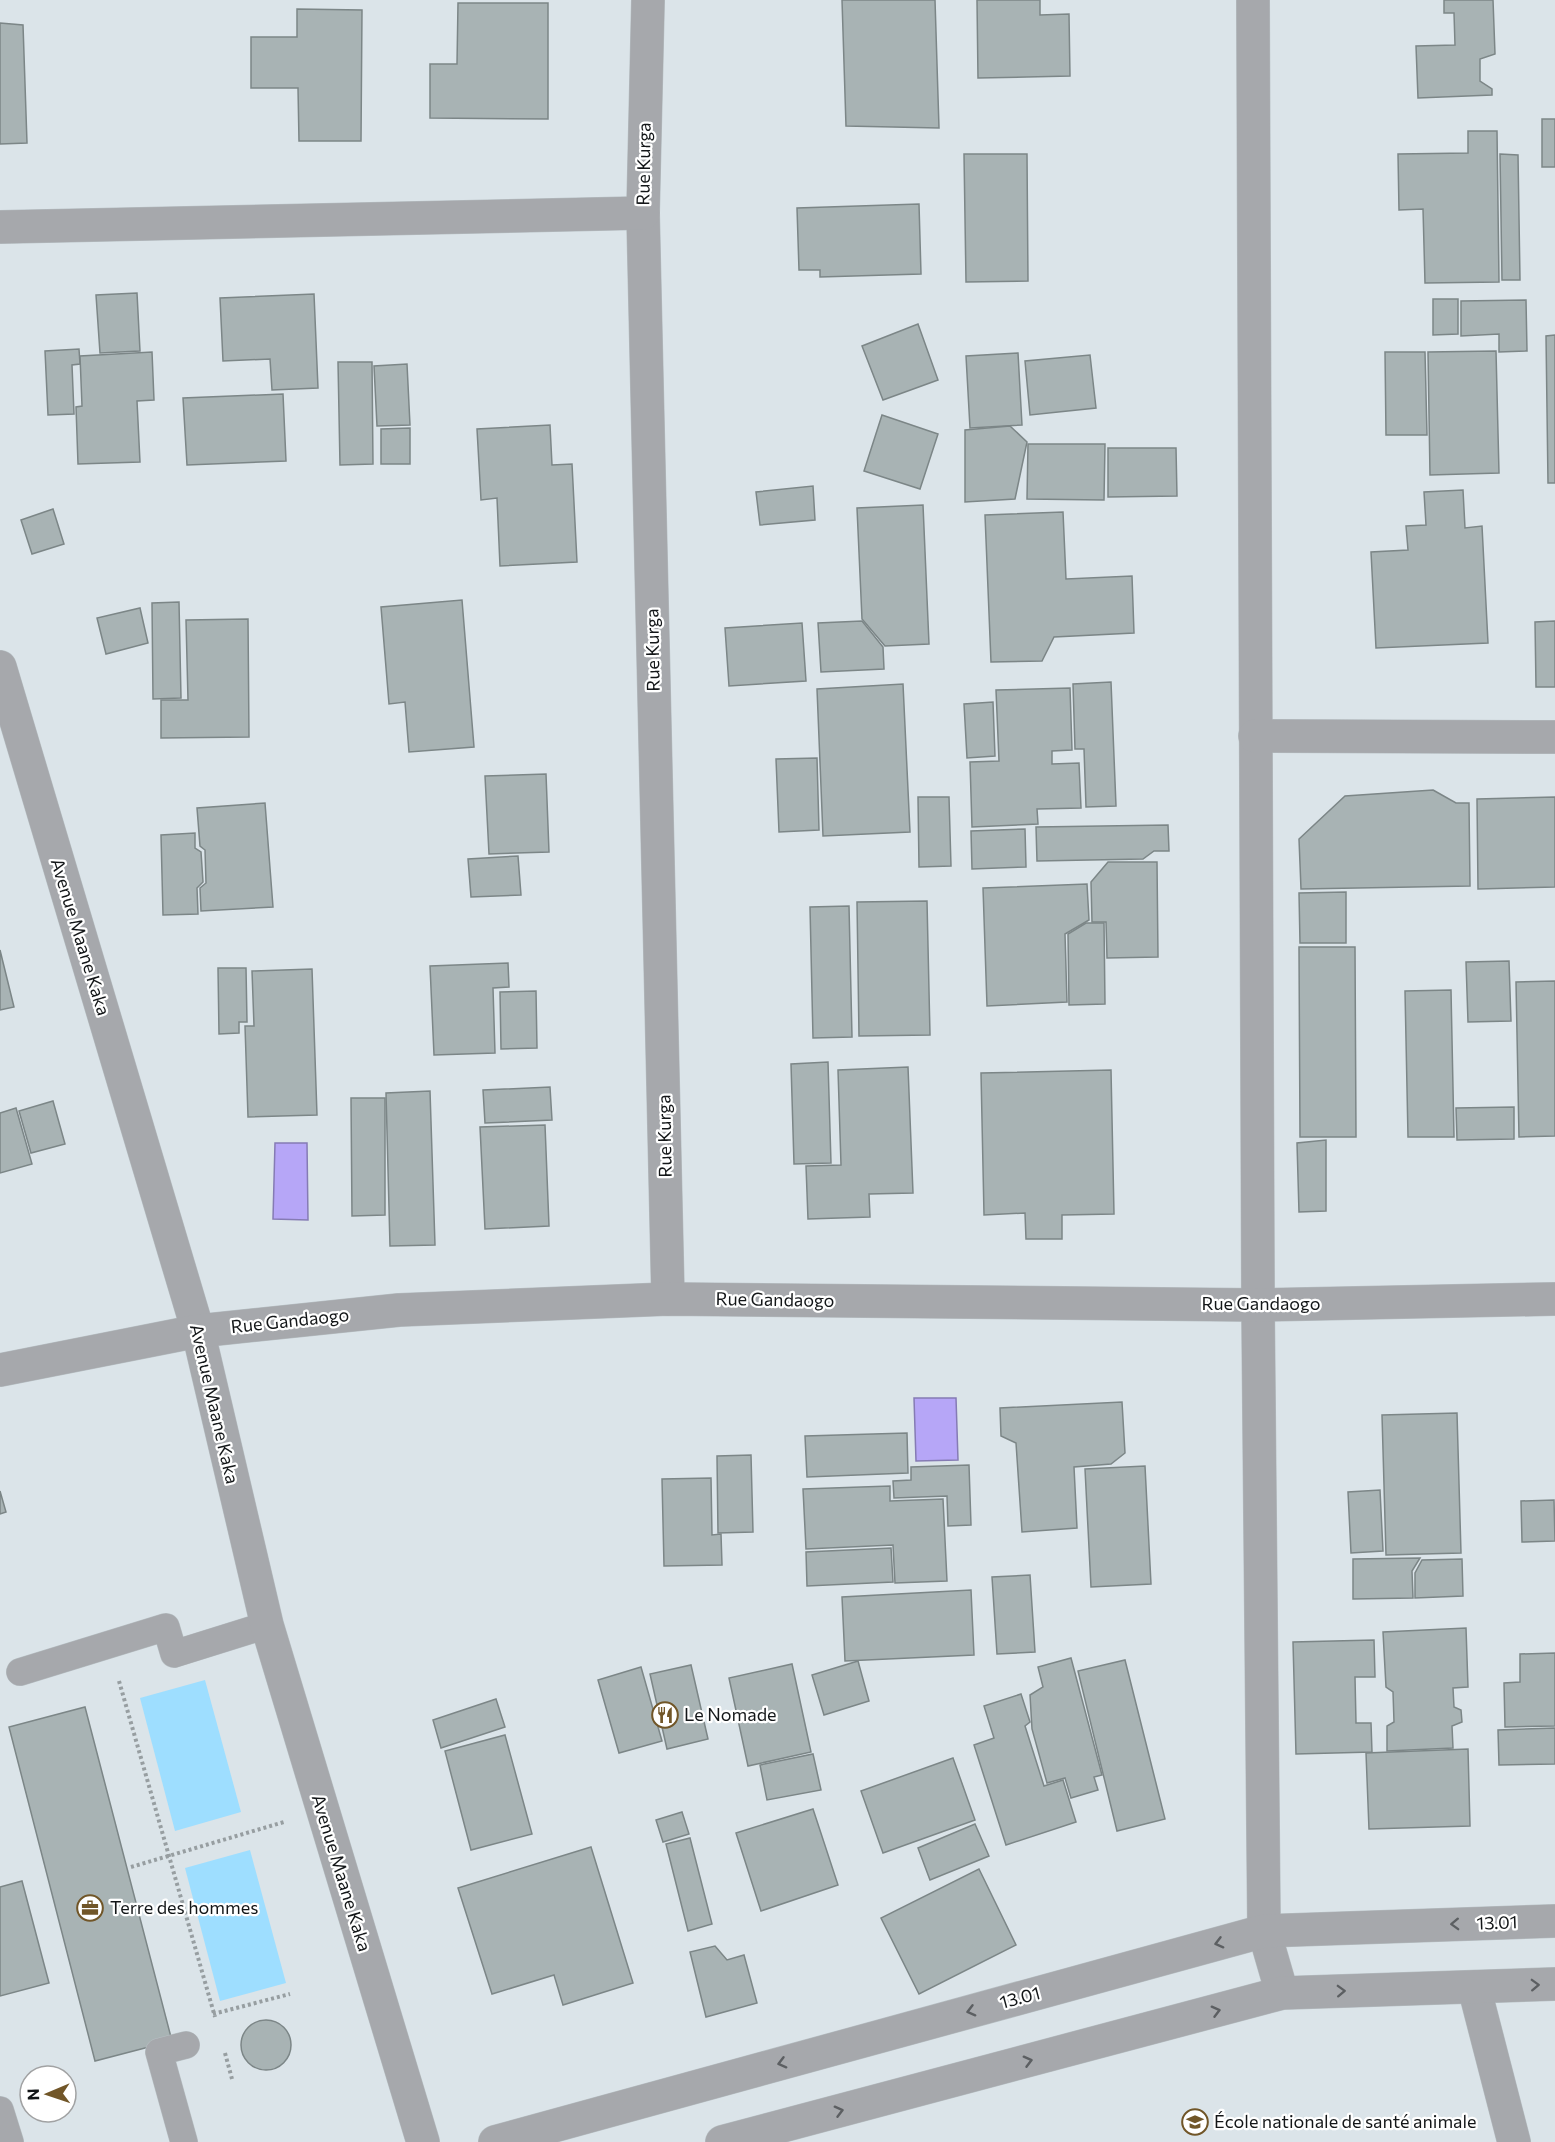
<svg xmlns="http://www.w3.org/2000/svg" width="1555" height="2142" viewBox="0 0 1555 2142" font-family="Commissioner,sans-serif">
  <rect width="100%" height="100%" fill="#dbe4e9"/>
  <g fill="#9edeff">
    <path d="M205,1680L241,1812L175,1831L140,1698Z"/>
    <path d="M250,1850L286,1983L220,2001L185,1868Z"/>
  </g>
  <g fill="#b6a6f7" stroke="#857bb4" stroke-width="1.5">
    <path d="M275,1143H307L308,1220L273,1219Z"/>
    <path d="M914,1398H956L958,1460L916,1461Z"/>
  </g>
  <g fill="#a8b3b4" stroke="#7c8687" stroke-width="1.5">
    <path d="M842,0H935L939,128L846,126Z"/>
    <path d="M977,0H1040V15L1069,14L1070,76L978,78Z"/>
    <path d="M1444,0H1493L1495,54L1480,59V81L1492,89V95L1418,98L1416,46L1455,45L1454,13H1444Z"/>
    <path d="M458,3H548V119L430,118V64H457Z"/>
    <path d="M297,9L362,10L361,141H299L298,88H251V37H297Z"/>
    <path d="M0,23L23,25L27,143L0,144Z"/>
    <rect x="1542" y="119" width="13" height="48"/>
    <path d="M1468,131H1497L1499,282L1425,283L1423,209L1399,210L1398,154L1468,153Z"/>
    <path d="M964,154H1027L1028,281L966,282Z"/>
    <path d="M1500,154L1518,155L1520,280H1502Z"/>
    <path d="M919,204L921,274L820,277V270H799L797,208Z"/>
    <path d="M137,293L140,351L100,353L96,295Z"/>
    <path d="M314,294L318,388L272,390L270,359L223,361L220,298Z"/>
    <path d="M1433,299H1458V334L1433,335Z"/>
    <path d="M1526,300L1527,351L1499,352V334L1461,336V301Z"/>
    <path d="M918,324L938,380L883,400L862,346Z"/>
    <path d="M1555,335V483H1548L1546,336Z"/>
    <path d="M79,349L80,364L72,365L74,414L48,415L45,351Z"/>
    <path d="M1496,351L1499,473L1430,475L1428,352Z"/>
    <path d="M152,352L154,400L137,401L140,462L78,464L76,407L82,406L80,356Z"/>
    <path d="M1385,352H1425L1427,435H1386Z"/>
    <path d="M1018,353L1022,425L970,428L966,356Z"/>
    <path d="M1090,355L1096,408L1030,415L1025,361Z"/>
    <path d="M338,362H372L373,464L340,465Z"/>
    <path d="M407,364L410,425L377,426L374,366Z"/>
    <path d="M283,394L286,461L187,465L183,398Z"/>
    <path d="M882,415L938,434L920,489L864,471Z"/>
    <path d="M550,425L552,465L572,464L577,562L500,566L497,498L481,500L477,429Z"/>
    <path d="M1010,426L1027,442L1015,499L965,502V430Z"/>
    <path d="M410,428V464H381V429Z"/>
    <path d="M1028,444H1105L1104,500L1027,499Z"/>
    <path d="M1108,448H1176L1177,496L1108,497Z"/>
    <path d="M813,486L815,520L760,525L756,492Z"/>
    <path d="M1463,490L1465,528L1482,526L1488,643L1376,648L1371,552L1408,550L1406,526L1426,525L1424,492Z"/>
    <path d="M923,505L929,644L885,646L862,619L857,508Z"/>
    <path d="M53,509L64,544L32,554L21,520Z"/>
    <path d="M1063,512L1066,579L1132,576L1134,633L1054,637L1042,661L991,662L985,515Z"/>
    <path d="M462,600L474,747L409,752L405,702L389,704L381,607Z"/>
    <path d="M179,602L181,698L153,699L152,603Z"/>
    <path d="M140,608L148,643L106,654L97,618Z"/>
    <path d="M248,619L249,737L161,738V700H188L186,620Z"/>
    <path d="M862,621L883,647L884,669L821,672L818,623Z"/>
    <path d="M1555,621V687H1536L1535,622Z"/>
    <path d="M802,623L806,681L729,686L725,628Z"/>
    <path d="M1111,682L1116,806L1086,807L1084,749H1075L1073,684Z"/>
    <path d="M903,684L910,832L823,836L817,689Z"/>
    <path d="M1070,688L1072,750L1052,751V764L1079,763L1081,808L1037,809L1038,824L972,827L970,762L999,761L996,690Z"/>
    <path d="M993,702L995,756L967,758L964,704Z"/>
    <path d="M817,758L819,830L779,832L776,759Z"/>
    <path d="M546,774L549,852L489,854L485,776Z"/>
    <path d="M1433,790L1456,803H1469L1470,886L1301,889L1299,839L1345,796Z"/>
    <path d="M918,797H949L951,866L919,867Z"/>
    <path d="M1555,797V887L1478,889L1477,799Z"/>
    <path d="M265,803L273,907L201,911L200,888L206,883L205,850L200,846L197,808Z"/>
    <path d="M1168,825L1169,851H1154L1143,859L1037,861L1036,827Z"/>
    <path d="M1025,829L1026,867L972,869L971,831Z"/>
    <path d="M195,833V848L201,852L203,882L197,888L198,914L163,915L161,835Z"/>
    <path d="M518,856L521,895L471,897L468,859Z"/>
    <path d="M1108,862H1157L1158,957L1107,958L1106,922H1092L1091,882Z"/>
    <path d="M1087,884L1089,920L1065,934L1067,1002L987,1006L983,888Z"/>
    <path d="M1346,892V943H1300L1299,893Z"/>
    <path d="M927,901L930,1035L859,1036L857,902Z"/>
    <path d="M849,906L852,1037L813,1038L810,907Z"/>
    <path d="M1086,923H1104L1105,1004L1069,1005L1068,934Z"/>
    <path d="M1299,947H1355L1356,1137H1300Z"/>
    <path d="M0,950L14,1007L0,1010Z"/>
    <path d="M1509,961L1511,1021L1468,1022L1466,962Z"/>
    <path d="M508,963L509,987L493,988L495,1053L434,1055L430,966Z"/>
    <path d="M218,968H246L247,1022H239V1033L219,1034Z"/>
    <path d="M312,969L317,1115L248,1117L245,1026H254L252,971Z"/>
    <path d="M1555,981V1136L1519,1137L1516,982Z"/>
    <path d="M1451,990L1454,1137H1408L1405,991Z"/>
    <path d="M536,991L537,1048L501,1049L500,992Z"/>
    <path d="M828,1062L831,1163L794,1164L791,1064Z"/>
    <path d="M908,1067L913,1193L869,1194L870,1217L808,1219L806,1166L841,1165L838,1070Z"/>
    <path d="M1111,1070L1114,1214L1062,1215V1239H1026L1025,1213L984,1215L981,1073Z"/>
    <path d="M550,1087L552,1120L485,1123L483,1090Z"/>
    <path d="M430,1091L435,1245L390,1246L386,1093Z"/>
    <path d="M351,1098H385V1215L352,1216Z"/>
    <path d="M53,1101L65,1144L31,1153L19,1111Z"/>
    <path d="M1514,1107V1139L1457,1140L1456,1108Z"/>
    <path d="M16,1108L32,1164L0,1173V1113Z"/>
    <path d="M545,1125L549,1226L485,1229L480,1127Z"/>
    <path d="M1326,1140V1211L1299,1212L1297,1143Z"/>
    <path d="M1122,1402L1125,1453L1111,1464L1074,1467L1077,1528L1022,1532L1016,1443L1001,1436L1000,1408Z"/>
    <path d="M1457,1413L1461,1553L1386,1555L1382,1415Z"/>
    <path d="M907,1433L908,1473L807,1477L805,1436Z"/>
    <path d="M751,1455L753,1532L718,1533L717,1456Z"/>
    <path d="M969,1465L971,1525L948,1526L947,1496L894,1498L893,1481L911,1480V1467Z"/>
    <path d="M1145,1466L1151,1584L1091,1587L1085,1469Z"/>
    <path d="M711,1478L712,1535L721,1534L722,1565L664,1566L662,1479Z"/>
    <path d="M890,1486V1501L943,1499L947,1581L895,1583L893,1545L806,1549L803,1489Z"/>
    <path d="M1380,1490L1383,1551L1351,1553L1348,1492Z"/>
    <path d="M0,1491L6,1512L0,1514Z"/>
    <path d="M1554,1500L1555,1541L1522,1542L1521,1501Z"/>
    <path d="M891,1548L893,1582L807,1586L806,1552Z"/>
    <path d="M1420,1558L1412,1571L1413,1598L1353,1599V1559Z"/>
    <path d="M1462,1559L1463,1596L1415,1598V1573L1422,1560Z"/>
    <path d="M1030,1575L1035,1652L997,1654L992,1577Z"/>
    <path d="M971,1590L974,1655L845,1661L842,1597Z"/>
    <path d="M1466,1628L1468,1687L1453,1688L1454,1707L1461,1710L1462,1722L1452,1726L1453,1748L1387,1751V1726L1394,1722L1393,1692L1386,1687L1383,1632Z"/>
    <path d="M1374,1640L1375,1677H1355L1356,1723H1371L1372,1752L1296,1754L1293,1642Z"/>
    <path d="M1555,1653V1726L1505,1727L1504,1683L1520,1682V1654Z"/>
    <path d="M1071,1658L1102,1775L1094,1777L1098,1790L1071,1798L1065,1778L1047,1783L1032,1729L1030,1695L1043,1687L1038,1667Z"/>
    <path d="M1125,1660L1165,1819L1117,1831L1078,1671Z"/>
    <path d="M858,1661L869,1701L824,1715L812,1675Z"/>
    <path d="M792,1664L811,1752L748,1766L729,1678Z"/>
    <path d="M691,1665L708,1739L667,1749L650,1674Z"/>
    <path d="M641,1667L662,1741L619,1753L598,1680Z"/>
    <path d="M1021,1694L1030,1722L1025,1726L1044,1786L1063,1780L1076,1822L1006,1845L974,1745L994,1738L984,1706Z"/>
    <path d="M496,1699L505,1727L441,1748L433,1720Z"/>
    <path d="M85,1707L172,2041L95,2061L9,1727Z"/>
    <path d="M1555,1728V1764L1499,1765L1498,1730Z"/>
    <path d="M505,1735L532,1834L471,1850L445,1751Z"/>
    <path d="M1468,1749L1470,1826L1369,1829L1366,1753Z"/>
    <path d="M813,1754L821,1790L767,1800L760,1765Z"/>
    <path d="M953,1758L975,1820L883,1853L861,1791Z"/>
    <path d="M813,1809L838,1885L761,1911L736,1833Z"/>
    <path d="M682,1812L689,1834L663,1842L656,1820Z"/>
    <path d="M975,1824L989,1856L930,1880L918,1848Z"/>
    <path d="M690,1838L712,1924L688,1931L666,1844Z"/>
    <path d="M591,1847L633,1983L563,2005L554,1975L492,1994L458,1888Z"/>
    <path d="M979,1869L1016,1945L919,1994L881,1918Z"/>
    <path d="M22,1881L49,1983L0,1996V1887Z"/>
    <path d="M715,1946L727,1960L744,1955L757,2003L706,2017L690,1952Z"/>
    <circle cx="266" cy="2045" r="25"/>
  </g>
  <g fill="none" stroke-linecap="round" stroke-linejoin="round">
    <g stroke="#b7bfc3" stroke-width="28">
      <g id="service">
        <path d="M20,1672L166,1627L174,1654L267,1625"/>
        <path d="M0,2110L10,2142"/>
        <path d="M184,2142L159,2052L186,2045"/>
      </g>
    </g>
    <g stroke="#b7bfc3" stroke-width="34">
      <g id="minor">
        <path d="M648,0L643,213L668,1299"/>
        <path d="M1253,0L1258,1305L1264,1931L1282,1993"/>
        <path d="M0,227L643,213"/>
        <path d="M0,667L198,1331L267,1625L423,2142"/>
        <path d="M1255,736L1555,737"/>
        <path d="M0,1370L198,1331L399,1310L668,1299L1258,1305L1555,1299"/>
        <path d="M1474,1987L1514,2142"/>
      </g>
    </g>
    <g stroke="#b7bfc3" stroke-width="34">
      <g id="tertiary">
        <path d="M495,2142L1264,1931L1555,1921"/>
        <path d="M722,2142L1282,1993L1555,1984"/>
      </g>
    </g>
    <g stroke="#979ea1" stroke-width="4" stroke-dasharray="3 3" stroke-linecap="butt">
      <path d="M119,1681L215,2017"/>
      <path d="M131,1867L284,1822"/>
      <path d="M213,2014L290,1994"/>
      <path d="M225,2053L232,2079"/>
    </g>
    <use href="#service" stroke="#a6a8ac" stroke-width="27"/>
    <use href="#minor" stroke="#a6a8ac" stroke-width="33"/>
    <use href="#tertiary" stroke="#a6a8ac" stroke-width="33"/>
  </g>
  <defs><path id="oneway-chevron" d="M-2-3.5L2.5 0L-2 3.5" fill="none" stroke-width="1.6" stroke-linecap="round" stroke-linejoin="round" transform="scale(1.5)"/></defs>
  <g stroke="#5c5f62">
    <use href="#oneway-chevron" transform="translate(1455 1924) rotate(178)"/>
    <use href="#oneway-chevron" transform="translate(1219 1943) rotate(165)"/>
    <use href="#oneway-chevron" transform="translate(1535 1985) rotate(-2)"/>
    <use href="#oneway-chevron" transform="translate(1341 1991) rotate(-2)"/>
    <use href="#oneway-chevron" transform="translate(971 2011) rotate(165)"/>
    <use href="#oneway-chevron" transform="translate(1216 2011) rotate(-15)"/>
    <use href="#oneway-chevron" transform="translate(1028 2061) rotate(-15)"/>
    <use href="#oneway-chevron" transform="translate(782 2063) rotate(165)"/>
    <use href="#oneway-chevron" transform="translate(839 2111) rotate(-15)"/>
  </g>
  <defs>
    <g id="restaurant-ring" transform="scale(1.35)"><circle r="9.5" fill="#fff" stroke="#715628" stroke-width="1.5"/><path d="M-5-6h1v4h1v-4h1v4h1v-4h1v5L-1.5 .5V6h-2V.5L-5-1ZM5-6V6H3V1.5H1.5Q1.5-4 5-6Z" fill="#715628"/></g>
    <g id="office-ring" transform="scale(1.35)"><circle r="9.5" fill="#fff" stroke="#715628" stroke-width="1.5"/><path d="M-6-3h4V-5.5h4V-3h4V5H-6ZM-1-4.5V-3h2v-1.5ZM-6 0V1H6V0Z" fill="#715628"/></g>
    <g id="school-ring" transform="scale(1.35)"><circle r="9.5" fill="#fff" stroke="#715628" stroke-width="1.5"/><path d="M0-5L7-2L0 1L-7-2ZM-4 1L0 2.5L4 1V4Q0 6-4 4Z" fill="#715628"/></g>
  </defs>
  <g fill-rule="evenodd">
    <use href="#restaurant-ring" x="665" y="1715"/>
    <use href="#office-ring" x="90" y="1908"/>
    <use href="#school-ring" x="1195" y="2122"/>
  </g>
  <g text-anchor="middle" stroke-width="4.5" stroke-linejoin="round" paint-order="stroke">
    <g font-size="18" fill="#131618" stroke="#fff">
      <text transform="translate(644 164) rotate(-89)" y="6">Rue Kurga</text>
      <text transform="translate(653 650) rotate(-91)" y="6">Rue Kurga</text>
      <text transform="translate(80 937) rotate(73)" y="6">Avenue Maane Kaka</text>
      <text transform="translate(665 1136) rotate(-91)" y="6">Rue Kurga</text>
      <text transform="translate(775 1300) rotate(1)" y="6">Rue Gandaogo</text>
      <text x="1261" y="1310">Rue Gandaogo</text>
      <text transform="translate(290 1321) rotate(-6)" y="6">Rue Gandaogo</text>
      <text transform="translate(214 1404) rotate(77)" y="6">Avenue Maane Kaka</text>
      <text transform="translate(341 1873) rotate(73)" y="6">Avenue Maane Kaka</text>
      <text transform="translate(1497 1923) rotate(-2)" y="6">13.01</text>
      <text transform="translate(1020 1998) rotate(-15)" y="6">13.01</text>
    </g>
    <g font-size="18" fill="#131618" stroke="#fff" text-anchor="start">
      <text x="684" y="1721">Le Nomade</text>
      <text x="110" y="1914">Terre des hommes</text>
      <text x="1214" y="2128">École nationale de santé animale</text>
    </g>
  </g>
  <g transform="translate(48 2094) rotate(268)"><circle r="28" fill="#ffffff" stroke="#a1a2a3" stroke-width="1.5"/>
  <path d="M0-4.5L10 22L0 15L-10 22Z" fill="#715628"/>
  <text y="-9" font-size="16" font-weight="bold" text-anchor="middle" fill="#131618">N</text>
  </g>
</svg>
